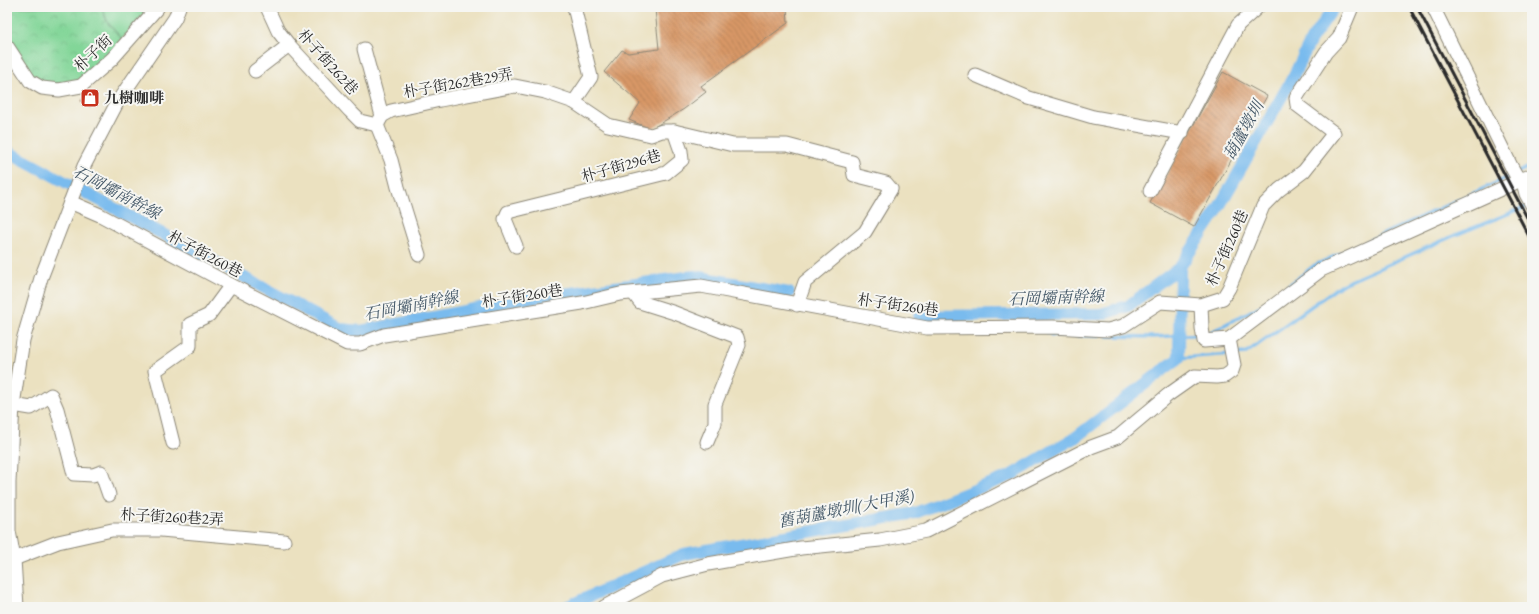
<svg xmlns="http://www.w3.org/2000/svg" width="1539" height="614" viewBox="0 0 1539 614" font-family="'EB Garamond','Noto Serif TC',serif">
  <defs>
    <pattern id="park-crowns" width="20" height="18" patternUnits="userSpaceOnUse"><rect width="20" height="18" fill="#82d698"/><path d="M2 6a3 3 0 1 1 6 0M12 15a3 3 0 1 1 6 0" fill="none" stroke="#70b883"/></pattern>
    <pattern id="building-back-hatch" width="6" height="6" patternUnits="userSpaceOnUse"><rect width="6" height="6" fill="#d89766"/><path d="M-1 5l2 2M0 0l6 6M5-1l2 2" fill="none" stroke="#af7b54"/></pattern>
  </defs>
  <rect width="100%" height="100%" fill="#f6f6f2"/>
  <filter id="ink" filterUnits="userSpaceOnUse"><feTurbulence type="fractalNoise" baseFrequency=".025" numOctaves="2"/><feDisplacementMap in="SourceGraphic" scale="8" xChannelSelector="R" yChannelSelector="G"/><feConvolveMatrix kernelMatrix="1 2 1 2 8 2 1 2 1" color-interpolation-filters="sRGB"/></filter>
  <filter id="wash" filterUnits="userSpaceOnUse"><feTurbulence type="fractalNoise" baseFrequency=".012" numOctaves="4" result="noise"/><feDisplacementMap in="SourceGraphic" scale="16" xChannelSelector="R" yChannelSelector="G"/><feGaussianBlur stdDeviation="0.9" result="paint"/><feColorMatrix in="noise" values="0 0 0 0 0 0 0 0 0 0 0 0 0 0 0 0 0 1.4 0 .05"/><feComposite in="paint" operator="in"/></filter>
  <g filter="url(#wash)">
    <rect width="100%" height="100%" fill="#ebe1c0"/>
    <path fill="url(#park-crowns)" stroke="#568062" d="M7,7H101L108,23L122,39L100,66L86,77L72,84H43L33,78L8,42L7,38Z"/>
    <path fill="#82d698" stroke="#568062" d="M102,7H150L122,39L108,23Z"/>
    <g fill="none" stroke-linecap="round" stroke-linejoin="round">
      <g stroke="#79bbee" stroke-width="3.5">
        <path d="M1518,172L1532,166"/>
        <path d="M1046,331L1052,335L1099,336"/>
        <path d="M1107,336L1153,337L1207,334L1266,303L1315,265L1513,175"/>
        <path d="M1179,358L1246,353L1341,285L1453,236L1530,205"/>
      </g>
      <g stroke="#79bbee" stroke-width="12">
        <path d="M7,151L341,329L361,331L521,300L694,276L789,293"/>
        <path d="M919,316L1101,314L1128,306L1180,267L1215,214L1293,77L1311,40L1334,7"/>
        <path d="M566,607L684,554L915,513L1010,476L1076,437L1179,358L1180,267"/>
      </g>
    </g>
    <g id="blocks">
      <g fill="url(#building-back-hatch)">
        <path d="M644,7H787L788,23L701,86L706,92L684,109L651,129L629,120L640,103L604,72L622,50L628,53L659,49L655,9L644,10Z"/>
        <path d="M1223,72L1267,96L1194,227L1150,203Z"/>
        <path d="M88,92L96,98L90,107L81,101Z"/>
      </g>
    </g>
  </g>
  <g filter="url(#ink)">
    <use href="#blocks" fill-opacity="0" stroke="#8b8676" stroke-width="1"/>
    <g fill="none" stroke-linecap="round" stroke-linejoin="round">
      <g stroke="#8b8676" stroke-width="15">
        <g id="minor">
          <path d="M267,7L278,31L289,45L350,111L360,121L377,125"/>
          <path d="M1433,7L1512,168L1517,177L1522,178L1526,194L1532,205"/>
          <path d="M7,46L30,81L42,88L59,90L81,86L112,59L158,7"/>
          <path d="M364,49L382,116"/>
          <path d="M255,71L289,45"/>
          <path d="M975,75L1029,98L1093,117L1182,133"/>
          <path d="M377,125L382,116L391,111L440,100L515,86L545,92L574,102"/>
          <path d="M377,125L391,160L398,187L419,255"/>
          <path d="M674,131L733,145H787L852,162L854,175L886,183L891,189L865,232L805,282L797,305"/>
          <path d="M1150,191L1238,25L1258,7"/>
          <path d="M70,202L100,215L231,285L347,344H360L384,335L582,303L620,294L701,286L927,328L1053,327L1108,330L1123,326L1160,302L1201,305L1223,298L1229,288L1263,206L1279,190L1304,171L1334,133L1297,105L1296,98L1326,52L1339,38L1352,7"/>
          <path d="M516,246L505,219L508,212L666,173L682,160L681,151L674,131H662L651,135L608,125L574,102L591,77L574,7"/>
          <path d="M634,294L640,302L675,313L737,337L739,345L715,404V423L707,442"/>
          <path d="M1201,305L1202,328L1204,341L1229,339L1321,270L1532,175"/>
          <path d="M13,405L31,408L51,395L57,409L74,474L93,475L101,472L109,495"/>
          <path d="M173,443L155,371L190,346V324L209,315L231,285"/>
          <path d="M14,559L58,542L112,530H161L284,541"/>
          <path d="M17,607L14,559L9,531V482L13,405L23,340L41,278L84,166L118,101L175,18L179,7"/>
          <path d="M604,607L662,576L708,564L801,548L880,540L926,531L1091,447L1118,437L1168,395L1195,376L1217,377L1225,376L1232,371L1234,365L1229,339"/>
        </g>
      </g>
      <use href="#minor" stroke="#fff" stroke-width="13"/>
      <g stroke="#2b2b2b" stroke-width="3">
        <path d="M1409,7L1532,242"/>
        <path d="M1417,7L1532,227"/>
      </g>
    </g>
  </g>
  <defs>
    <g id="shop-square" transform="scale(1)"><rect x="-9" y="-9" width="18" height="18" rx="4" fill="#c8321e" stroke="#f6f6f2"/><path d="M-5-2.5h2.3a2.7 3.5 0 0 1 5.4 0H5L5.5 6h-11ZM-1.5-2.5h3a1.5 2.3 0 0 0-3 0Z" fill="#fff"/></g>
  </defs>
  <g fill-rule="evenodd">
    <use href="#shop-square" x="90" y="98"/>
  </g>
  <g text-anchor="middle" stroke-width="4" stroke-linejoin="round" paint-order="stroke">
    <g font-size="15" fill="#2b2b2b" stroke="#f6f6f2">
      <text transform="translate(93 53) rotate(-43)" y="5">朴子街</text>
      <text transform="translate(328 62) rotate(48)" y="5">朴子街262巷</text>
      <text transform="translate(458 83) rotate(-10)" y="5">朴子街262巷29弄</text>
      <text transform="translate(621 166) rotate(-16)" y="5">朴子街296巷</text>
      <text transform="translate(1227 248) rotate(-66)" y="5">朴子街260巷</text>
      <text transform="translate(205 254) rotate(28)" y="5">朴子街260巷</text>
      <text transform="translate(522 296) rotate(-9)" y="5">朴子街260巷</text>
      <text transform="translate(898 305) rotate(8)" y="5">朴子街260巷</text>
      <text transform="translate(172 517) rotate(3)" y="5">朴子街260巷2弄</text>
    </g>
    <g font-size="15" font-weight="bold" fill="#2b2b2b" stroke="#f6f6f2" text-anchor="start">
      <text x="104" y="103">九樹咖啡</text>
    </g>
    <g font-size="16" font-style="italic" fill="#425666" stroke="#f6f6f2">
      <text transform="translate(1243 130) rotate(-61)" y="6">葫蘆墩圳</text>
      <text transform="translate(117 192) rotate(28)" y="6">石岡壩南幹線</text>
      <text transform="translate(1056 297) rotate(-2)" y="6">石岡壩南幹線</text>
      <text transform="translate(411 305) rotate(-11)" y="6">石岡壩南幹線</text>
      <text transform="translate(846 508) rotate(-11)" y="6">舊葫蘆墩圳(大甲溪)</text>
    </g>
  </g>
  <rect width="1539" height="614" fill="none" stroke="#f6f6f2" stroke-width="24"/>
</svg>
